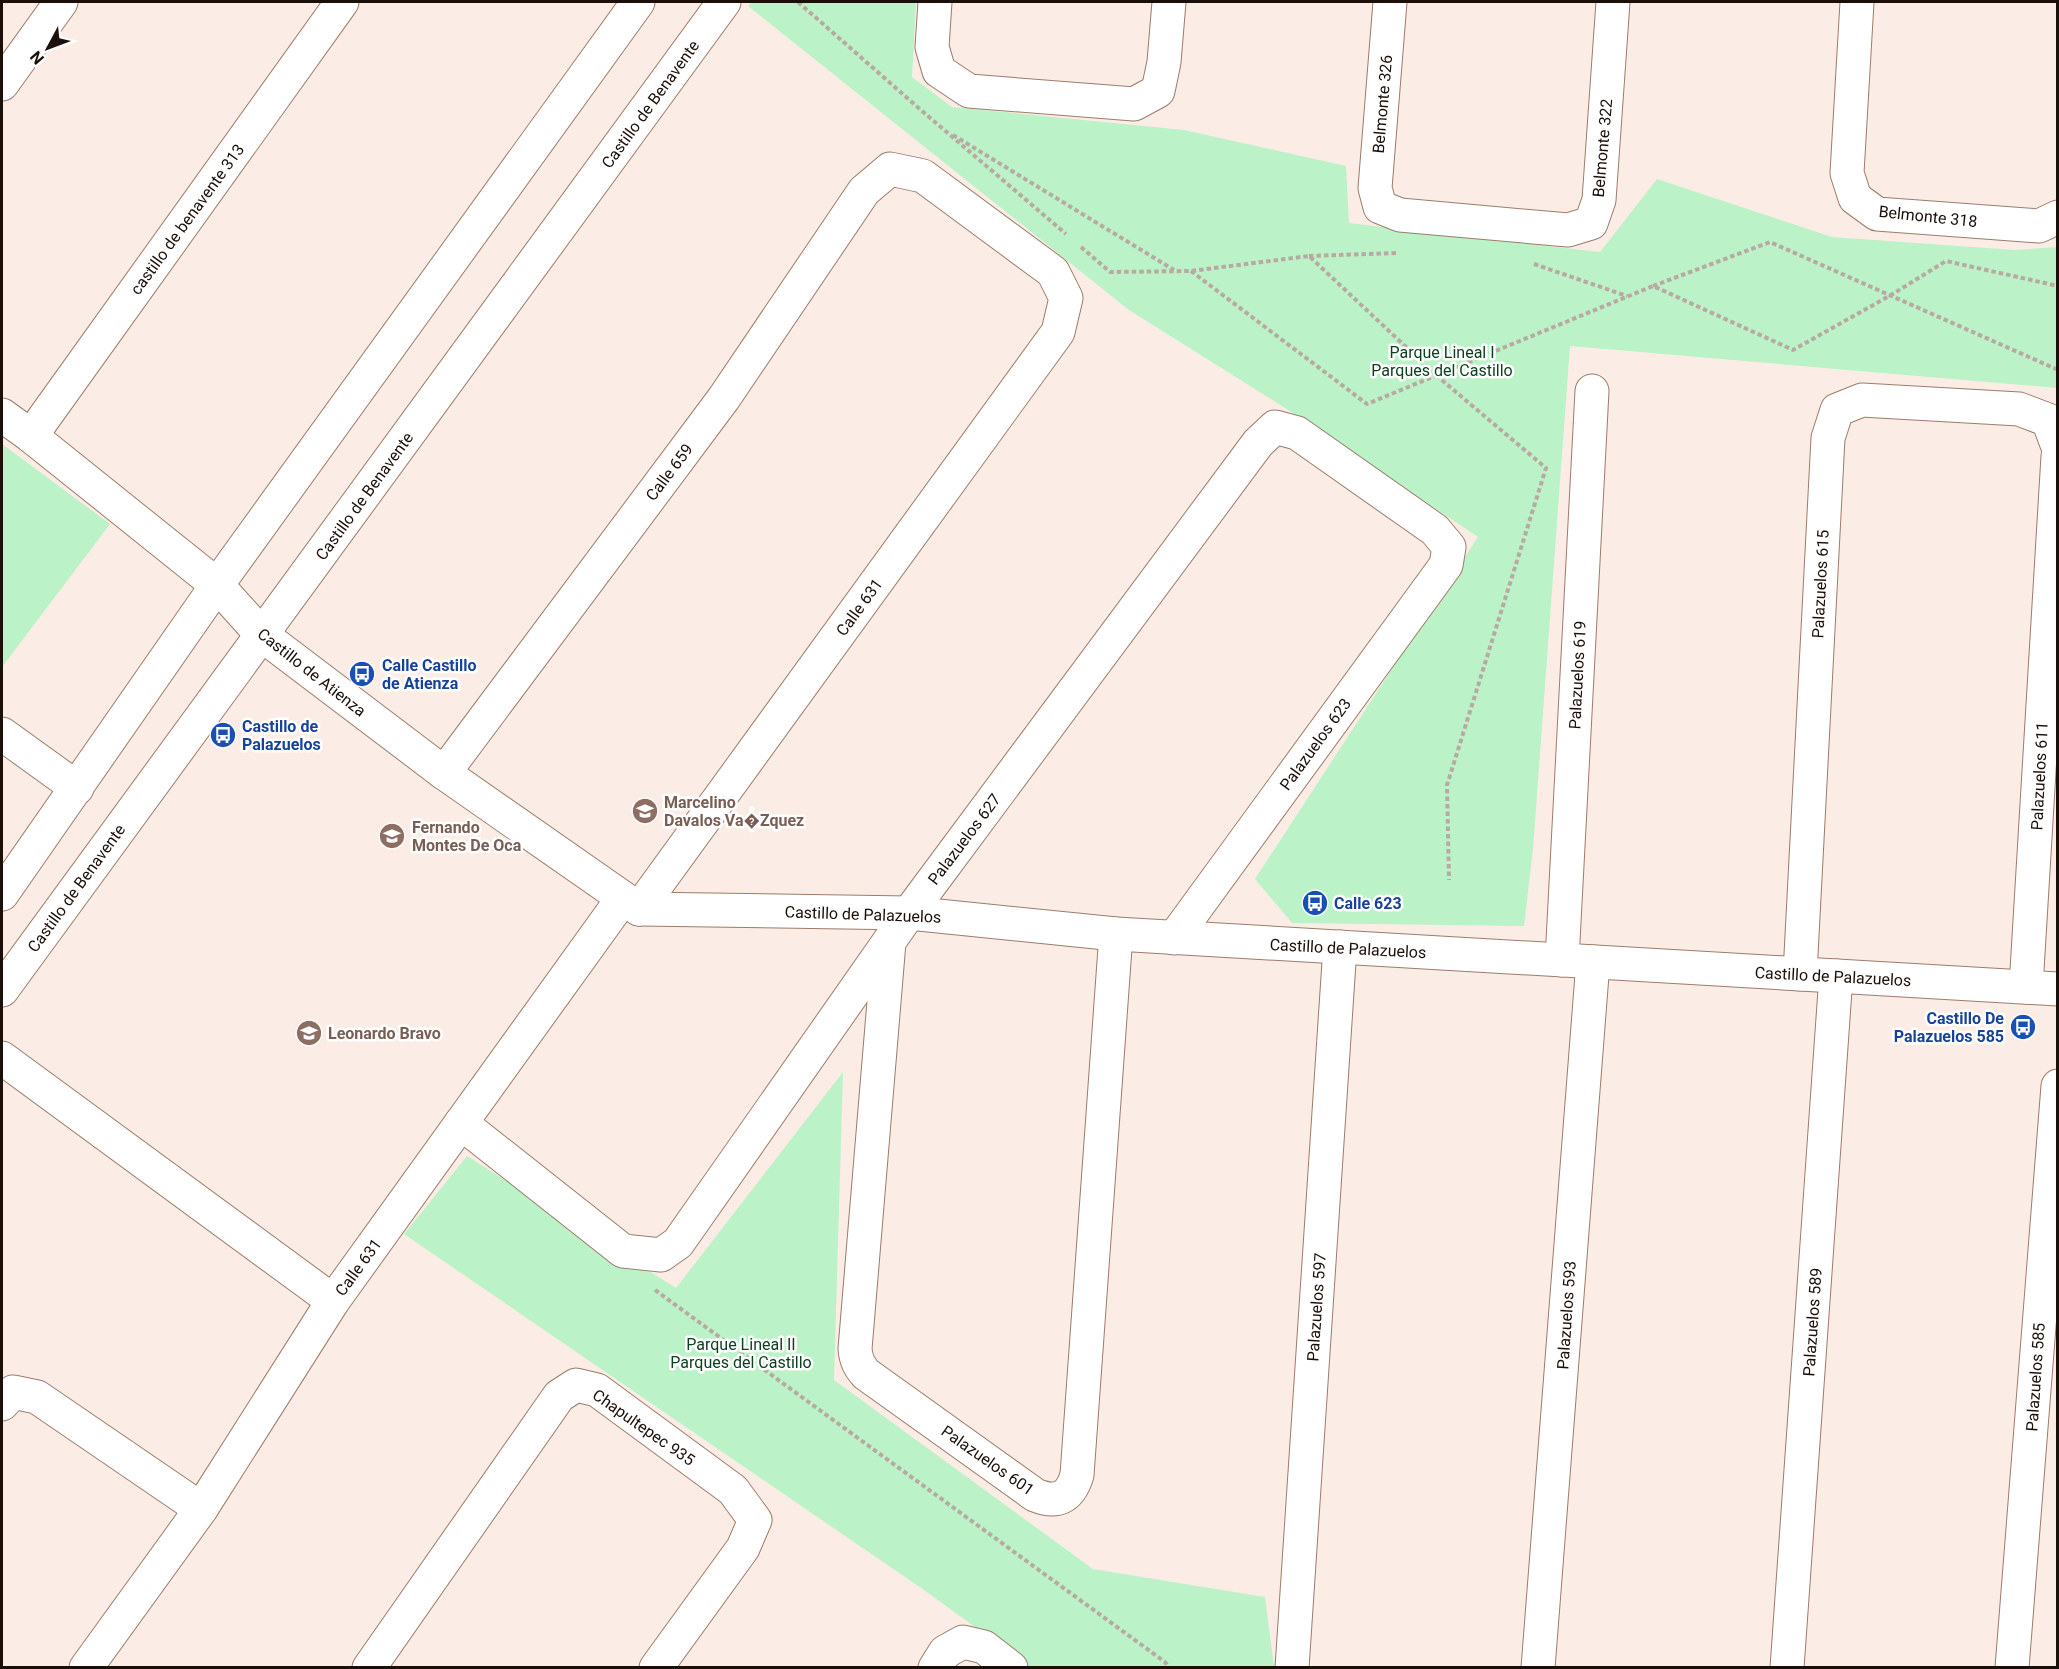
<svg xmlns="http://www.w3.org/2000/svg" width="2059" height="1669" viewBox="0 0 2059 1669" font-family="Roboto,sans-serif">
  <rect width="100%" height="100%" fill="#fbede5"/>
  <g fill="#bcf2c7">
    <path d="M752,2H916L912,77L952,107L1184,130L1346,166L1349,223L1600,252L1657,179L1832,237L2015,250L2057,247V388L1570,346L1533,849L1524,926L1292,923L1255,879L1478,537L1285,408L1129,310L748,6Z"/>
    <path d="M2,444L110,524L2,667Z"/>
    <path d="M843,1072L834,1380L1093,1569L1265,1597L1274,1667H1030L924,1590L404,1234L467,1156L676,1288Z"/>
  </g>
  <g fill="none" stroke-linecap="round" stroke-linejoin="round">
    <g stroke="#9b7c6b" stroke-width="35">
      <g id="minor">
        <path d="M935,2L932,47L939,71L969,91L1134,104L1158,91L1164,62L1169,2"/>
        <path d="M1390,2L1375,188L1380,207L1400,215L1568,230L1591,223L1599,200L1613,2"/>
        <path d="M1857,2L1847,173L1855,198L1877,214L2039,226L2058,217"/>
        <path d="M2,84L61,2"/>
        <path d="M2,415L31,436L217,585L262,635L444,773L639,909"/>
        <path d="M31,436L342,2"/>
        <path d="M2,734L77,788"/>
        <path d="M444,773L724,398L864,191L890,169L923,176L1053,272L1066,298L1058,332L639,909"/>
        <path d="M2,894L217,585L638,2"/>
        <path d="M639,909L909,913L1116,934L2058,989"/>
        <path d="M889,942L855,1349C856,1360 859,1366 866,1374L1035,1495C1057,1504 1070,1498 1077,1475L1116,934"/>
        <path d="M1562,960L1592,391"/>
        <path d="M1800,974L1828,438L1837,410L1862,400L2019,409L2048,420L2058,447"/>
        <path d="M2026,987L2058,456"/>
        <path d="M2,990L724,2"/>
        <path d="M2,1058L333,1301"/>
        <path d="M461,1123L623,1251L661,1255L678,1243L909,913L1258,443L1275,427L1297,433L1435,530L1449,547L1446,565L1174,938"/>
        <path d="M2,1404L13,1392L37,1397L201,1509"/>
        <path d="M86,1668L201,1509L333,1301L623,898"/>
        <path d="M369,1668L559,1396L576,1385L597,1390L733,1490L755,1520L743,1548L656,1668"/>
        <path d="M935,1668L945,1652L963,1642L984,1647L1011,1668"/>
        <path d="M1292,1668L1340,947"/>
        <path d="M1538,1668L1593,962"/>
        <path d="M1787,1668L1836,976"/>
        <path d="M2012,1668L2058,1086"/>
      </g>
    </g>
    <g stroke="#b8aaa3" stroke-width="4" stroke-dasharray="4.5 3" stroke-linecap="butt">
      <path d="M798,2L922,111L1066,234"/>
      <path d="M953,135L1174,270"/>
      <path d="M1081,247L1110,272L1191,271L1309,256L1437,376L1546,468L1447,785L1449,880"/>
      <path d="M1309,256L1398,253"/>
      <path d="M1534,264L1627,296"/>
      <path d="M1191,271L1367,404L1653,286L1793,350L1891,295L1946,261L2058,286"/>
      <path d="M1653,286L1770,242L2056,369L2058,368"/>
      <path d="M655,1290L1165,1662L1169,1668"/>
    </g>
    <use href="#minor" stroke="#fff" stroke-width="33"/>
  </g>
  <defs>
    <g id="bus-disc" transform="scale(1.35)"><circle r="9.5" fill="#1a4fb4" stroke="#fff"/><path d="M-5-6H5V4H4V6H2V4H-2V6H-4V4H-5ZM-3.5-4V0h7V-4ZM-3.5 1.2v1.5H-2V1.2ZM2 1.2v1.5H3.5V1.2Z" fill="#fff"/></g>
    <g id="school-disc" transform="scale(1.35)"><circle r="9.5" fill="#8d6e63" stroke="#fff"/><path d="M0-5L7-2L0 1L-7-2ZM-4 1L0 2.5L4 1V4Q0 6-4 4Z" fill="#fff"/></g>
  </defs>
  <g fill-rule="evenodd">
    <use href="#bus-disc" x="362" y="674"/>
    <use href="#bus-disc" x="223" y="735"/>
    <use href="#school-disc" x="645" y="811"/>
    <use href="#school-disc" x="392" y="836"/>
    <use href="#bus-disc" x="1315" y="903"/>
    <use href="#bus-disc" x="2023" y="1027"/>
    <use href="#school-disc" x="309" y="1033"/>
  </g>
  <g text-anchor="middle" stroke-width="5" stroke-linejoin="round" paint-order="stroke">
    <g font-size="16" fill="#1b0f09" stroke="#fff">
      <text transform="translate(650 104) rotate(-54)" y="6">Castillo de Benavente</text>
      <text transform="translate(1382 104) rotate(-85)" y="6">Belmonte 326</text>
      <text transform="translate(1602 148) rotate(-85)" y="6">Belmonte 322</text>
      <text transform="translate(1928 216) rotate(6)" y="6">Belmonte 318</text>
      <text transform="translate(187 219) rotate(-54)" y="6">castillo de benavente 313</text>
      <text transform="translate(669 472) rotate(-53)" y="6">Calle 659</text>
      <text transform="translate(364 496) rotate(-54)" y="6">Castillo de Benavente</text>
      <text transform="translate(1820 584) rotate(-87)" y="6">Palazuelos 615</text>
      <text transform="translate(859 607) rotate(-54)" y="6">Calle 631</text>
      <text transform="translate(312 672) rotate(38)" y="6">Castillo de Atienza</text>
      <text transform="translate(1577 675) rotate(-87)" y="6">Palazuelos 619</text>
      <text transform="translate(1315 744) rotate(-54)" y="6">Palazuelos 623</text>
      <text transform="translate(2039 776) rotate(-87)" y="6">Palazuelos 611</text>
      <text transform="translate(964 839) rotate(-53)" y="6">Palazuelos 627</text>
      <text transform="translate(76 888) rotate(-54)" y="6">Castillo de Benavente</text>
      <text transform="translate(863 914) rotate(2)" y="6">Castillo de Palazuelos</text>
      <text transform="translate(1348 948) rotate(3)" y="6">Castillo de Palazuelos</text>
      <text transform="translate(1833 976) rotate(3)" y="6">Castillo de Palazuelos</text>
      <text transform="translate(358 1267) rotate(-54)" y="6">Calle 631</text>
      <text transform="translate(1316 1307) rotate(-86)" y="6">Palazuelos 597</text>
      <text transform="translate(1566 1315) rotate(-86)" y="6">Palazuelos 593</text>
      <text transform="translate(1812 1322) rotate(-86)" y="6">Palazuelos 589</text>
      <text transform="translate(2035 1377) rotate(-86)" y="6">Palazuelos 585</text>
      <text transform="translate(644 1427) rotate(35)" y="6">Chapultepec 935</text>
      <text transform="translate(988 1460) rotate(35)" y="6">Palazuelos 601</text>
    </g>
    <g font-size="16" fill="#0d401e" stroke="#fff">
      <text x="1442" y="358">Parque Lineal I<tspan x="1442" dy="18">Parques del Castillo</tspan></text>
      <text x="741" y="1350">Parque Lineal II<tspan x="741" dy="18">Parques del Castillo</tspan></text>
    </g>
    <g font-size="16" font-weight="bold" fill="#164399" stroke="#fff" text-anchor="start">
      <text x="382" y="671">Calle Castillo<tspan x="382" dy="18">de Atienza</tspan></text>
      <text x="242" y="732">Castillo de<tspan x="242" dy="18">Palazuelos</tspan></text>
      <text x="1334" y="909">Calle 623</text>
      <text x="2004" y="1024" text-anchor="end">Castillo De<tspan x="2004" dy="18">Palazuelos 585</tspan></text>
    </g>
    <g font-size="16" font-weight="bold" fill="#785e54" stroke="#fff" text-anchor="start">
      <text x="664" y="808">Marcelino<tspan x="664" dy="18">Davalos Va�Zquez</tspan></text>
      <text x="412" y="833">Fernando<tspan x="412" dy="18">Montes De Oca</tspan></text>
      <text x="328" y="1039">Leonardo Bravo</text>
    </g>
  </g>
  <rect width="2059" height="1669" fill="none" stroke="#1b0f09" stroke-width="6"/>
  <g transform="translate(48 48) rotate(229)" stroke="#ffffff" stroke-width="4.5" paint-order="stroke">
  <path d="M0-4.5L10 22L0 15L-10 22Z" fill="#1b0f09"/>
  <text y="-9" font-size="16" font-weight="bold" text-anchor="middle" fill="#1b0f09">N</text>
  </g>
</svg>
